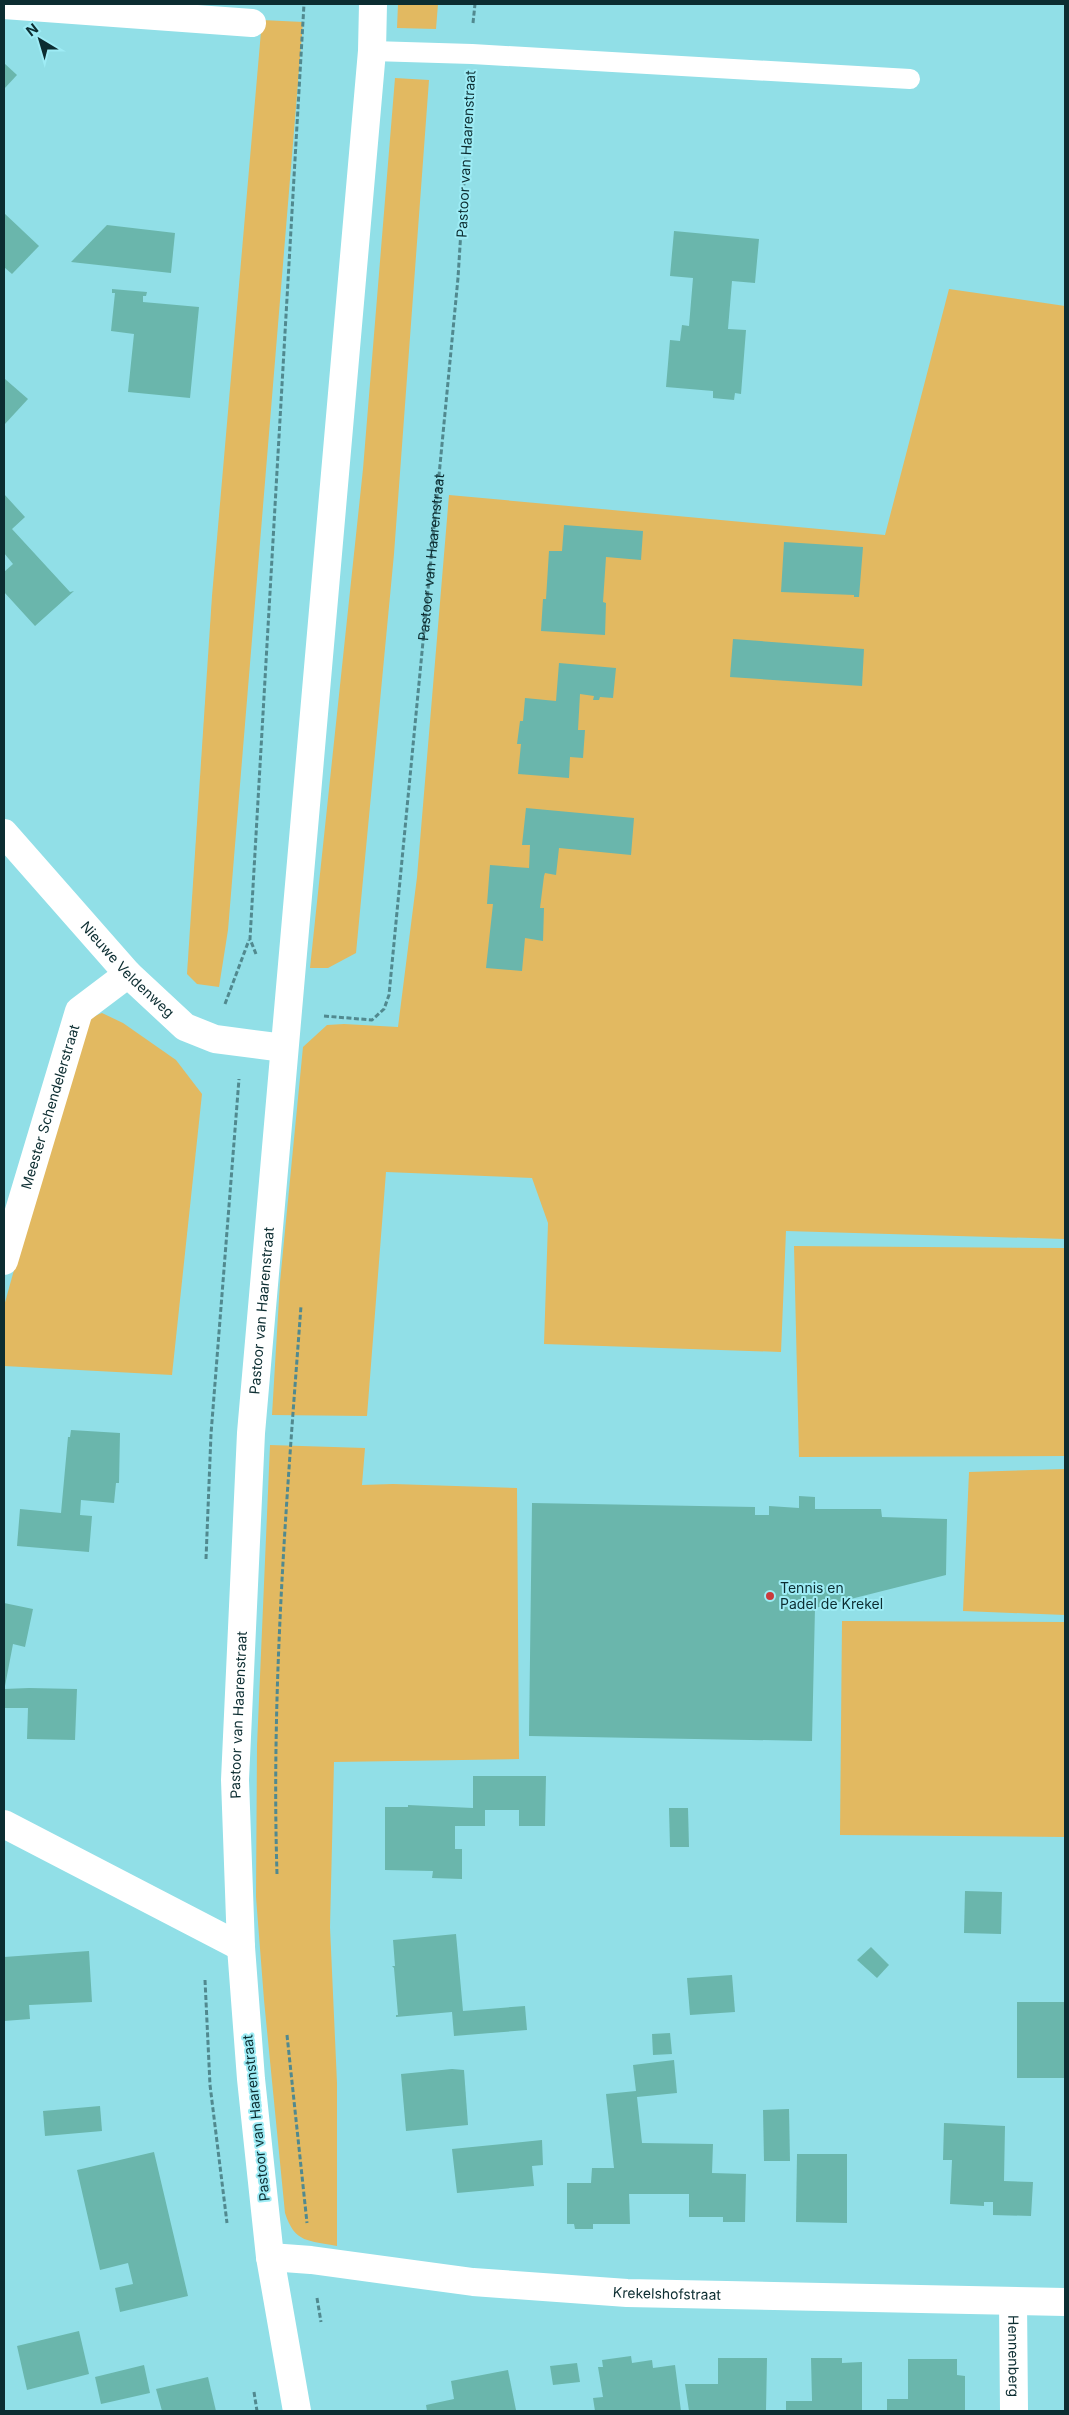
<svg xmlns="http://www.w3.org/2000/svg" width="1069" height="2415" viewBox="0 0 1069 2415" font-family="Inter,sans-serif">
  <rect width="100%" height="100%" fill="#91dfe7"/>
  <g fill="#e2b961">
    <path d="M398,4H438L436,29L397,28Z"/>
    <path d="M262,20L303,22L228,930L219,987L197,984L187,974L212,596Z"/>
    <path d="M395,78L429,80L394,554L356,953L328,968H310L363,469Z"/>
    <path d="M949,289L1065,306V1239L786,1231L781,1352L544,1344L548,1223L532,1178L386,1172L367,1416L272,1415L280,1282L303,1047L327,1025L344,1024L398,1027L417,877L449,495L885,535Z"/>
    <path d="M102,1013L123,1023L176,1060L202,1094L172,1375L4,1366V1306L79,1036L87,1019Z"/>
    <path d="M794,1246L1065,1248V1456L799,1457Z"/>
    <path d="M270,1445L365,1448L362,1485L393,1484L517,1488L519,1759L334,1762L330,1927L337,2083V2246C309,2240 295,2244 285,2213L264,2000L256,1897L257,1746Z"/>
    <path d="M1065,1469V1615L963,1611L969,1472Z"/>
    <path d="M842,1621L1065,1622V1837L840,1835Z"/>
  </g>
  <g fill="#6ab6ac">
    <path d="M4,63L17,75L4,89Z"/>
    <path d="M4,213L39,246L12,274L4,267Z"/>
    <path d="M107,225L175,233L171,273L71,262Z"/>
    <path d="M674,231L759,239L755,283L732,281L728,329L746,330L741,394L735,393L734,400L713,398V391L666,387L670,340L680,341L682,325L689,326L693,278L670,276Z"/>
    <path d="M112,289L147,292L146,296H143V302L199,307L190,398L128,392L134,334L111,331L115,293H112Z"/>
    <path d="M5,379L28,399L4,425V380Z"/>
    <path d="M4,494L25,517L12,529L70,592L74,591L35,626L4,592V572L13,564L4,553Z"/>
    <path d="M564,525L643,531L641,560L606,557L603,602L606,603L605,635L541,631L543,599H546L549,551H562Z"/>
    <path d="M784,542L863,547L859,597H854V595L781,592Z"/>
    <path d="M733,639L864,649L862,686L730,677Z"/>
    <path d="M559,663L616,668L613,698L600,697L599,700H593L594,696L580,694L578,730H585L583,758L570,757L569,778L518,774L521,744H517L520,721H523L525,698L556,701Z"/>
    <path d="M526,808L634,818L631,855L559,848L556,875L545,873L544,876L540,908H544L543,941L525,938L522,971L486,968L493,904H487L490,865L529,868L530,845H522Z"/>
    <path d="M71,1430L120,1433L119,1483H116L114,1503L81,1500L80,1515L92,1516L89,1552L17,1546L20,1509L61,1513L68,1437H70Z"/>
    <path d="M799,1496L815,1497V1509H881L882,1517L947,1519L946,1575L815,1608L812,1741L529,1736L532,1503L755,1507V1515H769V1506L799,1508Z"/>
    <path d="M4,1603L33,1609L25,1647L13,1644L5,1686Z"/>
    <path d="M29,1688L77,1689L75,1740L27,1739L28,1708H4V1689Z"/>
    <path d="M473,1776H546L545,1826H519V1810H485V1826H455V1849H462V1879L432,1878L433,1871L385,1870V1807H408V1805L473,1808Z"/>
    <path d="M669,1808H688L689,1847H670Z"/>
    <path d="M965,1891L1002,1892L1001,1934L964,1933Z"/>
    <path d="M456,1934L463,2011L525,2006L527,2030L454,2036L452,2012L396,2017V2015H398L394,1968L392,1966H395L393,1940Z"/>
    <path d="M871,1947L889,1965L877,1978L857,1960Z"/>
    <path d="M89,1951L92,2002L29,2005L30,2019L4,2021V1957Z"/>
    <path d="M732,1975L735,2012L690,2015L687,1978Z"/>
    <rect x="1017" y="2002" width="48" height="76"/>
    <path d="M670,2033L672,2054L653,2055L652,2034Z"/>
    <path d="M674,2060L677,2093L637,2097L642,2143L713,2144L712,2173L746,2174L745,2222H723V2217H689V2194H629L630,2224H593V2229H575L574,2224H567V2183H591L592,2168H614L606,2094L636,2091L633,2065Z"/>
    <path d="M452,2069L464,2070L468,2125L406,2131L401,2074Z"/>
    <path d="M100,2106L102,2131L45,2136L43,2111Z"/>
    <path d="M789,2109L790,2161H764L763,2110Z"/>
    <path d="M944,2123L1005,2126L1004,2181L1033,2182L1031,2216L993,2215V2202H984V2206L950,2204L952,2160H943Z"/>
    <path d="M542,2140L543,2165L532,2166L534,2186L457,2193L452,2149Z"/>
    <path d="M154,2152L188,2296L120,2312L115,2288L133,2284L128,2263L100,2270L77,2170Z"/>
    <path d="M797,2154H847V2223L796,2222Z"/>
    <path d="M79,2331L89,2374L27,2390L17,2346Z"/>
    <path d="M631,2356L632,2363L652,2360L653,2368L675,2365L681,2411H595L593,2398L603,2397L598,2367H603L602,2360Z"/>
    <path d="M718,2358H767L766,2411H689L685,2384H718Z"/>
    <path d="M811,2358H842V2363L862,2362V2411H786V2401H812Z"/>
    <path d="M908,2359H957V2375L965,2376V2411H887V2399H908Z"/>
    <path d="M577,2363L580,2382L553,2385L550,2366Z"/>
    <path d="M144,2365L150,2393L101,2404L95,2377Z"/>
    <path d="M508,2370L516,2410L427,2411L426,2405L454,2399L451,2381Z"/>
    <path d="M208,2377L216,2411H162L156,2389Z"/>
  </g>
  <g fill="none" stroke-linecap="round" stroke-linejoin="round">
    <g stroke="#51898f" stroke-width="3" stroke-dasharray="5 2.5" stroke-linecap="butt">
      <path d="M473,23L475,4"/>
      <path d="M256,954L250,939L304,4"/>
      <path d="M225,1004L249,940"/>
      <path id="s1" d="M324,1016L372,1020L384,1009L389,995L458,278L470,87"/>
      <path d="M206,1559L211,1434L239,1079"/>
      <path d="M277,1874C271,1685 287,1494 301,1306"/>
      <path d="M205,1980L210,2085L227,2223"/>
      <path d="M287,2035L307,2223"/>
      <path d="M317,2298L321,2322"/>
      <path d="M254,2392L257,2411"/>
    </g>
    <path stroke="#fff" stroke-width="20" d="M372,51L472,54L910,79"/>
    <g stroke="#fff" stroke-width="28">
      <path d="M4,5L252,23"/>
      <path id="s2" d="M4,833L128,974L185,1027L215,1039L284,1048"/>
      <path id="s3" d="M4,1261L79,1011L128,974"/>
      <path d="M4,1824L241,1947"/>
      <path id="s4" d="M270,2257L311,2260L473,2282L627,2293L1065,2302"/>
      <path id="s5" d="M1013,2301L1014,2411"/>
      <path id="s6" d="M297,2411L270,2257L251,2079L241,1947L235,1780L251,1433L372,51L373,4"/>
    </g>
  </g>
  <circle fill="#ca3b3c" stroke="#9eecf5" stroke-width="2" cx="770" cy="1596" r="5"/>
  <g text-anchor="middle" stroke-width="4" stroke-linejoin="round" paint-order="stroke">
    <g font-size="14" fill="#0c2d31" stroke="#9eecf5">
      <text transform="translate(466 154) rotate(-87)" y="5">Pastoor van Haarenstraat</text>
      <text dy="5" stroke="none"><textPath href="#s1" startOffset="519">Pastoor van Haarenstraat</textPath></text>
      <text dy="5" stroke="none"><textPath href="#s2" startOffset="184">Nieuwe Veldenweg</textPath></text>
      <text dy="5" stroke="none"><textPath href="#s3" startOffset="161">Meester Schendelerstraat</textPath></text>
      <text dy="5" stroke="none"><textPath href="#s6" startOffset="1105">Pastoor van Haarenstraat</textPath></text>
      <text dy="5" stroke="none"><textPath href="#s6" startOffset="700">Pastoor van Haarenstraat</textPath></text>
      <text transform="translate(256 2118) rotate(-96)" y="5">Pastoor van Haarenstraat</text>
      <text dy="5" stroke="none"><textPath href="#s4" startOffset="399">Krekelshofstraat</textPath></text>
      <text dy="5" stroke="none"><textPath href="#s5" startOffset="55">Hennenberg</textPath></text>
    </g>
    <g font-size="14" fill="#0c2d31" stroke="#9eecf5" text-anchor="start">
      <text x="780" y="1593">Tennis en<tspan x="780" dy="16">Padel de Krekel</tspan></text>
    </g>
  </g>
  <rect width="1069" height="2415" fill="none" stroke="#0c2d31" stroke-width="10"/>
  <g transform="translate(40 40) rotate(322)" stroke="#9eecf5" stroke-width="4" paint-order="stroke">
  <path d="M0-4L9 19L0 12L-9 19Z" fill="#0c2d31"/>
  <text y="-8" font-size="14" font-weight="bold" text-anchor="middle" fill="#0c2d31">N</text>
  </g>
</svg>
